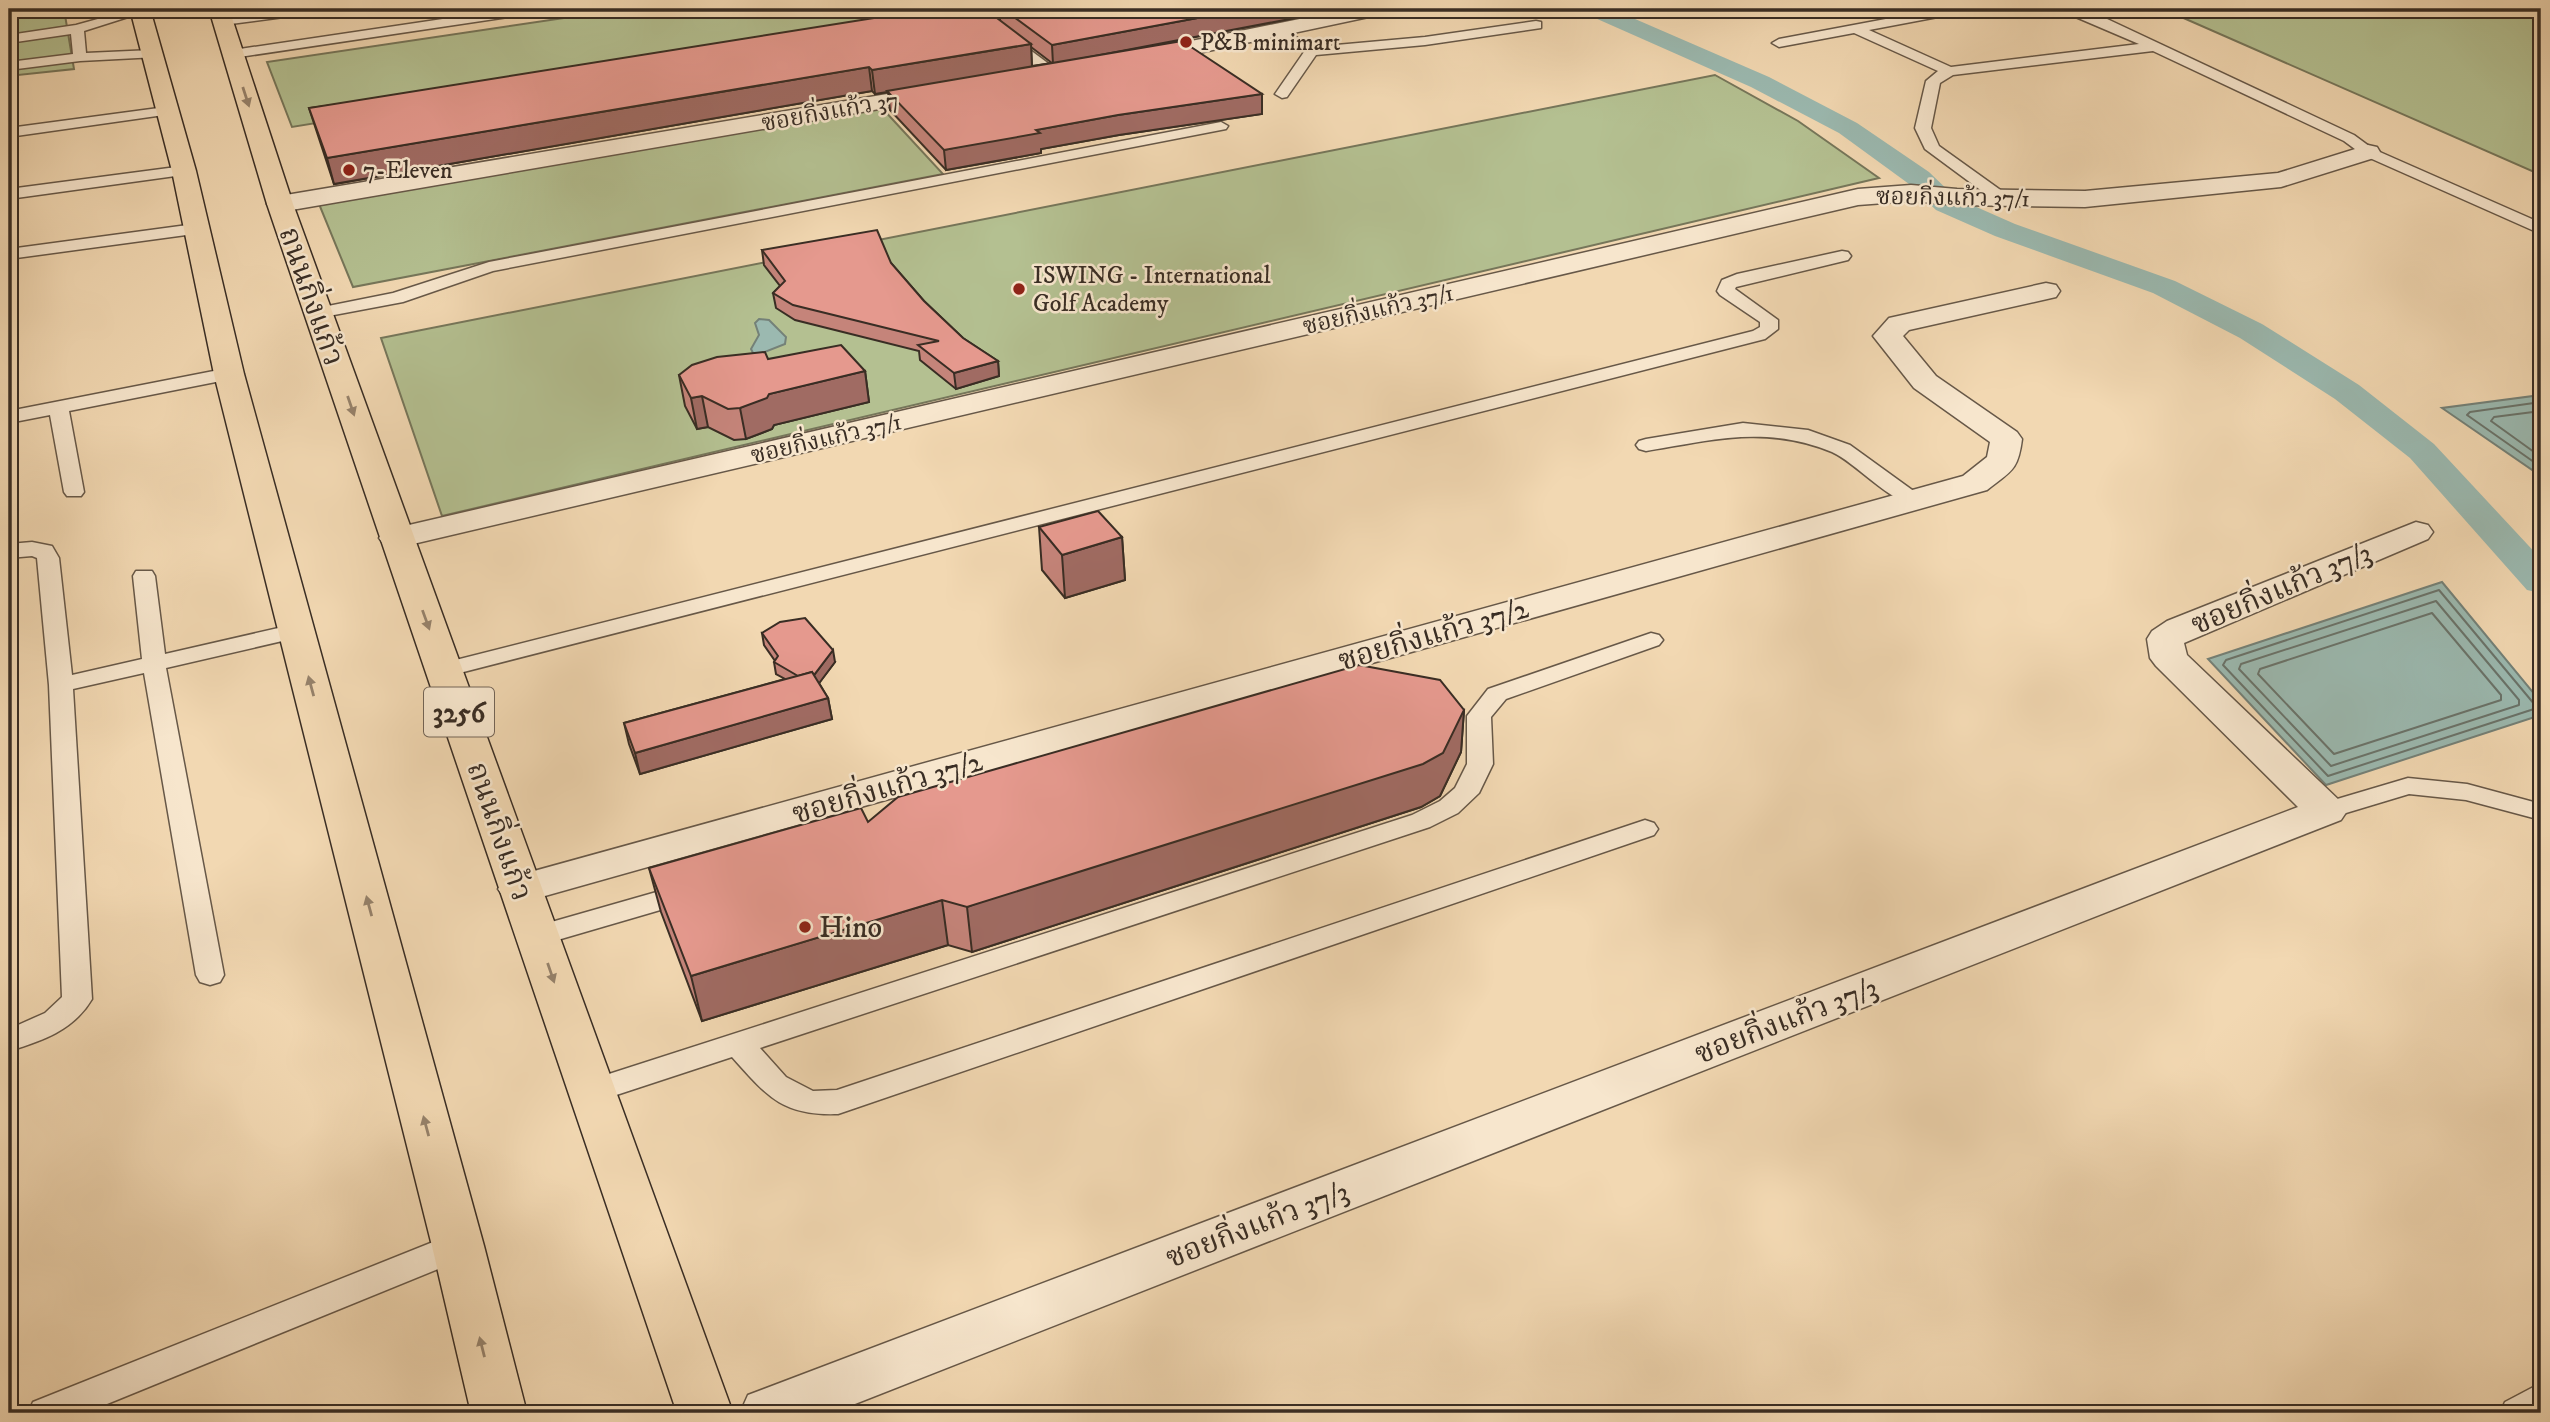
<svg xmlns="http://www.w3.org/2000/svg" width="2550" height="1422" viewBox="0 0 2550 1422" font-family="'IM FELL DW Pica','Noto Serif Thai',serif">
  <rect width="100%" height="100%" fill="#f2d8b2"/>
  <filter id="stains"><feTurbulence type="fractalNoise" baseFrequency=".00286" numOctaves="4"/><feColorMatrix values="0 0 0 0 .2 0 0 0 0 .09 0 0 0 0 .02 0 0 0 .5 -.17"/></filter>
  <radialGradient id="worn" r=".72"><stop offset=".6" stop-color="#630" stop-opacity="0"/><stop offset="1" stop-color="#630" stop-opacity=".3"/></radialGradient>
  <g fill="#b4c091" stroke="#76765a" stroke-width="2">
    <path d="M9,9H64L74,69L9,76Z"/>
    <path d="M625,9H1017L292,127L267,62Z"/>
    <path d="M2163,9H2541V175Z"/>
    <path d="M1715,75L1798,121L1879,178L442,516L381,338Z"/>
    <path d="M882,108L943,174L353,287L319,204Z"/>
  </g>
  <g fill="#9bb9b0" stroke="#748178" stroke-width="2">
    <path d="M759,319L769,320L786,337L785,344L762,353H753L751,349L759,335L755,323Z"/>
    <path d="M2541,395V476L2442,408Z"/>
    <path d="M2442,582L2541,702V715L2326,785L2208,659Z"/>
  </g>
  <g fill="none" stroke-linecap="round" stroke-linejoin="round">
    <g stroke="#6a736a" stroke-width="2">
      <path d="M2541,402L2470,412L2467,415L2541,467"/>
      <path d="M2541,411L2494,417L2491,421L2541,457"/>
      <path d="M2439,590L2535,705L2534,709L2328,776L2223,665L2226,660Z"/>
      <path d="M2436,601L2519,700V705L2331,766L2239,669L2241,664Z"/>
      <path d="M2432,613L2501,695V700L2334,754L2258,674L2260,669Z"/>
    </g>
    <path fill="#9bb9b0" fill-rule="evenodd" d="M1583,9H1612L1769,77L1857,123L1929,172L1956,198L2015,224L2175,281L2262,324L2359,385L2434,444L2541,559V593L2527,590L2410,458L2335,399L2240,338L2153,293L1995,236L1936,210L1909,184L1839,133L1751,87L1586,14Z"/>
    <g stroke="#675848" stroke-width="3">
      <g id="lane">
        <path d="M134,9L147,11L84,31L86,53L152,50L159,54L157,57L80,61L9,70V62L73,54L71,34L9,43V35L76,25Z"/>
        <path d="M286,9H321L314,13L223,25L216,21L223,17Z"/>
        <path d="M510,9H542L535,13L233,58L226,54L233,50Z"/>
        <path d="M1939,9H1966L1959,13L1869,30L1951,67L2139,44L2057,9H2076L2105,18L2354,135L2373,149L2541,223V234L2363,155L2344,141L2153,51L1953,75L1940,83L1931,128L1939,146L2006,194L2008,197L2006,200H1994L1925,149L1915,128L1926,81L1938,71L1854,33L1779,47L1772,43L1779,39Z"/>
        <path d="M1536,21L1541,22V28L1425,45L1316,55L1287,97L1282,98L1275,94L1304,52L1270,34V28H1280L1314,47L1425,37Z"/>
        <path d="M1006,32L1057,70V76H1047L1001,39L999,36Z"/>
        <path d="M166,107L173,111L171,114L9,137V128Z"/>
        <path d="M1221,122L1228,126L1226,129L493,271L403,302L318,318L309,313L318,308L393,293L489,262Z"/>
        <path d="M184,166L190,168L192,171L190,174L9,199V189Z"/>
        <path d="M195,224L203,229L201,233L9,259V249Z"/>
        <path d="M1842,251L1848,252L1851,256L1848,260L1736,287L1735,289L1778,320V329L1765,339L444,677L436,675L432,670L436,665L1753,331L1760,327V322L1720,295L1717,291L1722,280L1737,274Z"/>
        <path d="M229,368L236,370L239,374L236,378L69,411L84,492L81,496H67L64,492L50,415L9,423V411Z"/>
        <path d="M1743,423L1808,430L1850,445L1926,500L1922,504C1897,511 1856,462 1832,452C1765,425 1713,440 1646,451L1639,449L1636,445L1639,441L1646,439Z"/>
        <path d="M32,542L52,546L59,558L72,675L142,659L133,576L136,571H152L155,576L165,654L296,624L304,626L308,631L304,636L166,668L224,975L220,982L210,985L200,982L196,975L144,673L73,689L92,999C74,1030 42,1041 9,1051V1029L45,1013L62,997L49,685L37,558L32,556L9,558V544Z"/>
        <path d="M1651,633L1659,635L1663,640L1659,645L1506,699L1491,717L1493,764L1479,793L1458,813L1430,827L760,1048L786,1077L813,1091L837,1090L1636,823L1645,820L1654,823L1658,829L1654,835L838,1114C782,1116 767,1096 732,1057L592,1103L581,1099L577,1091L581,1083L1412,815L1440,801L1455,788L1467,764V716L1488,689Z"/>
        <path d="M2408,778L2467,784L2541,804V820L2466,800L2409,794L2326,819L2317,817L2313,811L2317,805Z"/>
        <path d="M688,883L698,885L702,892L698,899L537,946L527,943L523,936L527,929Z"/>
        <path d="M458,1232L470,1236L475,1246L470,1256L85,1413H28L33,1402Z"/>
        <path d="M2541,1383V1413H2500L2505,1402Z"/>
      </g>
    </g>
    <g stroke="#675848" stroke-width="3">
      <g id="street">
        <path d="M1349,9H1388L1385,13L1378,15L1142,65L1134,63L1131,58L1134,53L1142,51Z"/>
        <path d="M1635,9H1658C1653,17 1646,18 1637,15Z"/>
        <path d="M941,85L949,87L952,92L949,97L280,212L271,209L267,204L271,199L280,196Z"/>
        <path d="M2368,145L2377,147L2380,152L2377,157L2281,187L2085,207L1957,205L1911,201L1858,205L396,548L384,545L379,538L384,531L396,528L1858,189L1911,185L1957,189L2085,191L2278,173Z"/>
        <path d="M2046,283L2056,285L2060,291L2056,297L1909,330L1903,336L1936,376L2017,432L2022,439C2018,471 2011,471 1987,490L520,903L505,899L498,889L505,879L1963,476L1987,457L1990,442L1914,388L1873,336L1889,318Z"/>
        <path d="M2416,522L2428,525L2433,532L2428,539L2184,643L2187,655L2341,802L2347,811L2341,820L832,1413H740L748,1395L2298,807L2156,666L2150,658L2147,639L2152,631L2167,621Z"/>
      </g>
    </g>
    <g stroke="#392d24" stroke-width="3">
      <g id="primary">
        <path d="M130,9H150L196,171L244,374L484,1246L527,1413H471L432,1246L214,374L172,171Z"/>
        <path d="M209,9H229L293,204L733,1413H677L267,204Z"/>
      </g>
    </g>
    <use href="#lane" fill="#f7e6cd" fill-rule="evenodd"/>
    <use href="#street" fill="#f7e6cd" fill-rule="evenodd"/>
    <use href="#primary" fill="#f2d8b2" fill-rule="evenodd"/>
  </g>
  <g fill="#c5847a" stroke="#392d24" stroke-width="2" fill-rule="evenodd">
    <path d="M999,9H1316V14L1114,52L1262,94V114L1119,135L1041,149V153L946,170L890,110L888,92L875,94L872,91L334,184L309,108L1000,20ZM1031,47L1052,63L1032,66Z"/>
    <path d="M762,250L891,263L924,301L963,338L998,361L999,376L956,389L920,360L919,351L795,320L776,308L773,293L780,286L764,265Z"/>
    <path d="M768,359L865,371L869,402L774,425L772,429L746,439L734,440L708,427L697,429L685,406L679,375Z"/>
    <path d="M1039,527L1122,537L1125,580L1065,598L1042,570Z"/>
    <path d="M762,633L835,662L819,683L828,698L832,719L640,774L629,744L624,723L785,679L776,674L774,662L775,661L764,645Z"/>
    <path d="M1464,710L1461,752L1440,796L1421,807L972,952L948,945L702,1021L661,912L649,868L868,822Z"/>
  </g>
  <g fill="#a06b63" stroke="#392d24" stroke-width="2">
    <path d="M1246,9H1316V14L1053,64L1052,45Z"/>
    <path d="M1031,44L1032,68L875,94L872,70Z"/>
    <path d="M869,67L872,91L334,184L327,158Z"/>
    <path d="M1262,94V114L1119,135L1041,149V153L946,170L944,150L1036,130L1118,115Z"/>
    <path d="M998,361L999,376L956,389L954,373Z"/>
    <path d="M865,371L869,402L774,425L772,429L746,439L740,408L769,394Z"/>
    <path d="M702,396L708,427L697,429L691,398Z"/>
    <path d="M1122,537L1125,580L1065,598L1062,555Z"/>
    <path d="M833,650L835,662L811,694L809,682Z"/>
    <path d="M828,698L832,719L640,774L635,753Z"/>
    <path d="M1464,710L1461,752L1440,796L1421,807L972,952L967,907Z"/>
    <path d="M9,821L10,824L16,1023L9,1028Z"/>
    <path d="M942,900L948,945L702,1021L691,976Z"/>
    <path d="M9,1036L17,1051L18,1063L9,1066Z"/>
  </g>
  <g fill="#e5998e" stroke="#392d24" stroke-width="2">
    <path d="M942,9H985L1031,44L872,70L869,67L327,158L309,108L874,18Z"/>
    <path d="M1003,9H1246L1052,45Z"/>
    <path d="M1182,41L1262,94L1118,115L1036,130L1040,133L944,150L887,91Z"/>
    <path d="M877,230L891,263L924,301L963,338L998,361L954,373L918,345L939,341L793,305L773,293L785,281L762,250Z"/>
    <path d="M841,345L865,371L769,394L767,398L740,408L728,409L702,396L691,398L679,375L692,365L717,357L765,352L768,359Z"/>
    <path d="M1098,511L1122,537L1062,555L1039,527Z"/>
    <path d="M805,618L833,650L814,675L812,672L798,676L774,662L778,656L762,633L780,622Z"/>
    <path d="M1359,665L1440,680L1464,710L1443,753L1423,764L967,907L942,900L691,976L649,868L861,808L868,822L898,797Z"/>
    <path d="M812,672L828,698L635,753L624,723Z"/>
  </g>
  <defs><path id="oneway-solid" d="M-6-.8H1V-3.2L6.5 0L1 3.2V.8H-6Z" transform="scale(1.75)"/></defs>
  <g fill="#96826b">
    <use href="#oneway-solid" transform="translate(246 97) rotate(72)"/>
    <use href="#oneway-solid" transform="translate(351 406) rotate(71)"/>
    <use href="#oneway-solid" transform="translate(426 620) rotate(70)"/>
    <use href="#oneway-solid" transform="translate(311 686) rotate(-105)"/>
    <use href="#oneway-solid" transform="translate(369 906) rotate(-105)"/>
    <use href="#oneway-solid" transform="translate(551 973) rotate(71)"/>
    <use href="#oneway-solid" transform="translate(426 1126) rotate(-105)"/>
    <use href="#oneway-solid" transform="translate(482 1347) rotate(-104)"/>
  </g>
  <g fill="#8f2418" stroke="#f7e6cd" stroke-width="2.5">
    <circle cx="1186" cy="42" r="7"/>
    <circle cx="349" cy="170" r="7"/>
    <circle cx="1019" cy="289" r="7"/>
    <circle cx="805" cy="927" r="7"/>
  </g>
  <g text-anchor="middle" stroke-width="5" stroke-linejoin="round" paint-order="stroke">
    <g font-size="24" fill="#392d24" stroke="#f7e6cd" text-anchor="start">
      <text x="1200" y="50">P&amp;B minimart</text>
      <text x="363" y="178">7-Eleven</text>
      <text x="1033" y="283">ISWING - International<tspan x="1033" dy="28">Golf Academy</tspan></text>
    </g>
    <g font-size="24" fill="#392d24" stroke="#f7e6cd">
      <text transform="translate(830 111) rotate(-10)" y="8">ซอยกิ่งแก้ว 37</text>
      <text transform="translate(1953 197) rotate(1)" y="8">ซอยกิ่งแก้ว 37/1</text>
      <text transform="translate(1378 309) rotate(-13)" y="8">ซอยกิ่งแก้ว 37/1</text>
      <text transform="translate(826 438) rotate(-13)" y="8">ซอยกิ่งแก้ว 37/1</text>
    </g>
    <rect fill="#f7e6cd" stroke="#726457" stroke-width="2" x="424" y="687.5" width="70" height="49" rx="5"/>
    <g font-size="28" font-weight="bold" fill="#392d24">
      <text x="459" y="722">3256</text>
    </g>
    <g font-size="30" fill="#392d24" stroke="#f7e6cd">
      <text transform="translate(312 296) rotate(71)" y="10">ถนนกิ่งแก้ว</text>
      <text transform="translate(2281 588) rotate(-23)" y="10">ซอยกิ่งแก้ว 37/3</text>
      <text transform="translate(1433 634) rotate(-16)" y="10">ซอยกิ่งแก้ว 37/2</text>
      <text transform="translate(887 787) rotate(-16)" y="10">ซอยกิ่งแก้ว 37/2</text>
      <text transform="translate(500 831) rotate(71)" y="10">ถนนกิ่งแก้ว</text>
      <text transform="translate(1786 1020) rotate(-21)" y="10">ซอยกิ่งแก้ว 37/3</text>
      <text transform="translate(1257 1224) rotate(-21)" y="10">ซอยกิ่งแก้ว 37/3</text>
    </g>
    <g font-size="30" fill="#392d24" stroke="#f7e6cd" text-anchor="start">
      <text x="819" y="937">Hino</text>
    </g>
  </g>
  <rect width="2550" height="1422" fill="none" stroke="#f2d8b2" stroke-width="35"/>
  <rect x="10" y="10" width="2529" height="1401" fill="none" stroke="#392d24" stroke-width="3.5"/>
  <rect x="18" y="18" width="2515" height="1387" fill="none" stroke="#392d24" stroke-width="2"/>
  <rect width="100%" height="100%" filter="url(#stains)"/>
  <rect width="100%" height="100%" fill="url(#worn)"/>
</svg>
